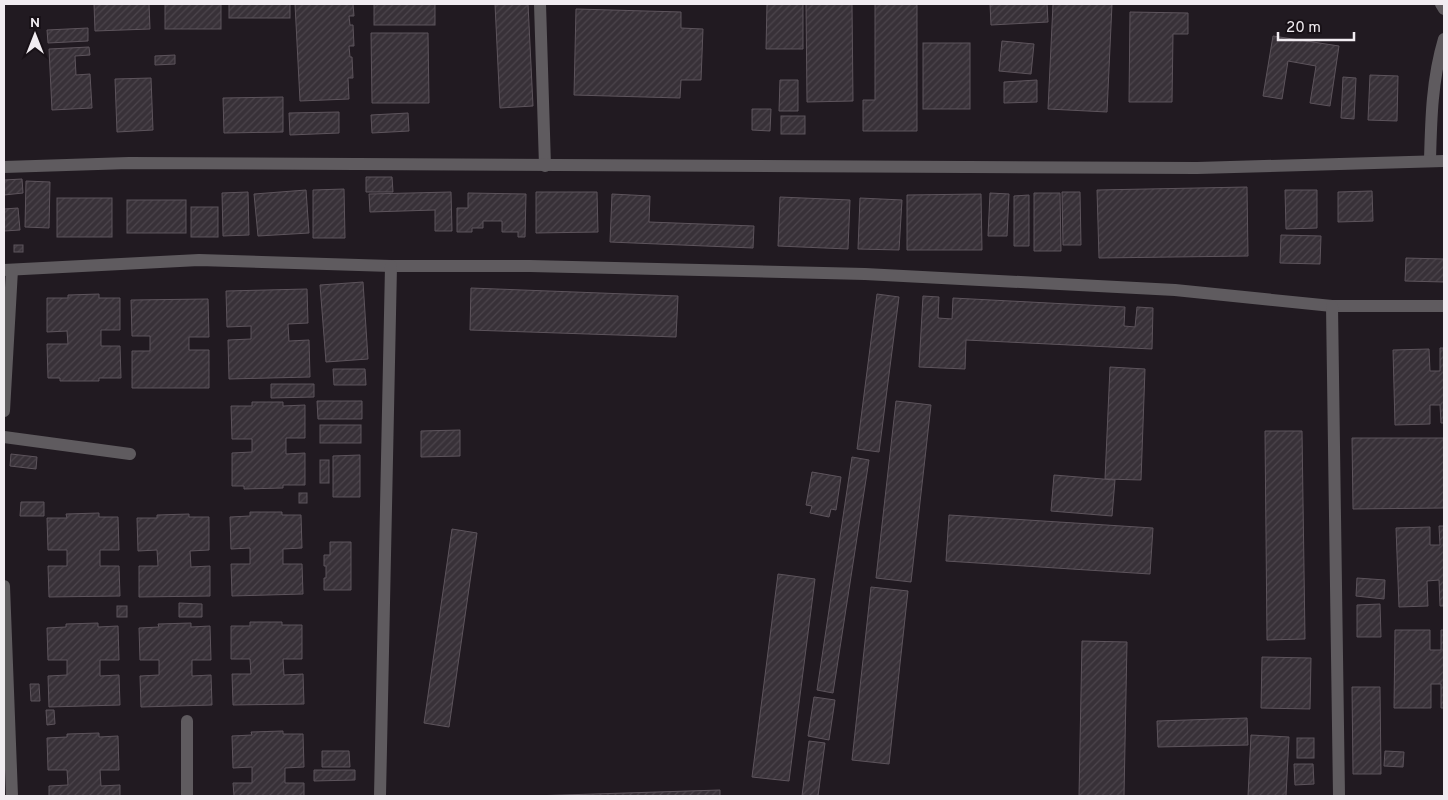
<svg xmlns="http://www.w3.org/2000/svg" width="1448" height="800" viewBox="0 0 1448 800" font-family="Overpass,sans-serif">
  <defs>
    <pattern id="building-hatch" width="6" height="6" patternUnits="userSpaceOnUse" patternTransform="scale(1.25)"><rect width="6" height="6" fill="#383138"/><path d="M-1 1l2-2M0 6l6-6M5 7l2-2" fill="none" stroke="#4c454c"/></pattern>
  </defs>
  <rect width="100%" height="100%" fill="#211a21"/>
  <g fill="url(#building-hatch)" stroke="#5d545c">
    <path d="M94,4H149L150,29L95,31Z"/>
    <rect x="165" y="4" width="56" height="25"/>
    <rect x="229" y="4" width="61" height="14"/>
    <path d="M295,4H353L354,16H349L350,25H353L354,46H349L350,57H352L353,78H348L349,99L300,101Z"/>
    <rect x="374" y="4" width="61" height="21"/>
    <path d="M495,4H528L533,106L500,108Z"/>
    <path d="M767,4H803V49H766Z"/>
    <path d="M806,4H852L853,101L807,102Z"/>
    <path d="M875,4H917V131H863V100H875Z"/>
    <path d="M990,4H1047L1048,22L991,25Z"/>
    <path d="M1053,4H1112L1107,112L1048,109Z"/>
    <path d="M576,9L681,12V28L703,29L701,80H681L680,98L574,95Z"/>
    <path d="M1130,12L1188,13V34H1173L1172,102H1129Z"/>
    <path d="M88,28V41L48,43L47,30Z"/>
    <path d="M371,33H428L429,103H372Z"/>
    <path d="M1273,36L1339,46L1330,106L1310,103L1316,66L1288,61L1282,99L1263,96Z"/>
    <path d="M1002,41L1034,44L1031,74L999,71Z"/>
    <rect x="923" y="43" width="47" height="66"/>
    <path d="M89,47L90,55L75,56L76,75L90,74L92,108L52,110L49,49Z"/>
    <path d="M175,55V64L155,65V56Z"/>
    <path d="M1370,75L1398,76L1397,121L1368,120Z"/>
    <path d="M1343,77L1356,78L1354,119L1341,118Z"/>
    <path d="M151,78L153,130L117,132L115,79Z"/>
    <path d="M780,80H798V111H779Z"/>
    <path d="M1037,80V102L1004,103V82Z"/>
    <path d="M283,97V132L224,133L223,98Z"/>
    <path d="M752,109H771L770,131L752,130Z"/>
    <path d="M339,112V133L290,135L289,113Z"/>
    <path d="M408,113L409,131L372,133L371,115Z"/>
    <rect x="781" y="116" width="24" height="18"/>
    <path d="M366,177H392L393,192H366Z"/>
    <path d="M22,179L23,193L4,195V180Z"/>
    <path d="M26,181L50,182L49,228L25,227Z"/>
    <path d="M1247,187L1248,256L1099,258L1097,190Z"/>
    <path d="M344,189L345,238H313V190Z"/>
    <path d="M306,190L309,233L258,236L254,194Z"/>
    <path d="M1285,190H1317V228L1286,229Z"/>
    <path d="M1372,191L1373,221L1338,222V192Z"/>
    <path d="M248,192L249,235L223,236L222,193Z"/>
    <path d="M451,192L452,231H435V210L370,212L369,194Z"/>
    <path d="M536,192H597L598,232L536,233Z"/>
    <path d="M1062,192H1080L1081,245H1063Z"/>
    <path d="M468,193L526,194L525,237H518V232H502V221H483V228H472V232H457V208H468Z"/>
    <path d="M990,193L1009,194L1007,236H988Z"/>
    <path d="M1034,193H1060L1061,251H1034Z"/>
    <path d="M612,194L650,196L649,222L754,226L753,248L610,242Z"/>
    <path d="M981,194L982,250H907V195Z"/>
    <path d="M1029,195V246H1014V196Z"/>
    <path d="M780,197L850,200L848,249L778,246Z"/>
    <rect x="57" y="198" width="55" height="39"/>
    <path d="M860,198L902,200L899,250L858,249Z"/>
    <rect x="127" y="200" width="59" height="33"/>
    <rect x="191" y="207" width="27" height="30"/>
    <path d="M18,208L20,230L4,231V209Z"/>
    <path d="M1281,235L1321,236L1320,264L1280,263Z"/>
    <rect x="14" y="245" width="9" height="7"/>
    <path d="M1406,258L1444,259V282L1405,281Z"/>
    <path d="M363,282L368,359L326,362L320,285Z"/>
    <path d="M471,288L678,296L676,337L470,330Z"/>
    <path d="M307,289L308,323L288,324L289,341L309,340L310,377L229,379L228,340L251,339V326L227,327L226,291Z"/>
    <path d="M99,294V298H120V330H101V346H120L121,378H99V381H60V378H48L47,344H68L67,331L47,332V298H68V295Z"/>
    <path d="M877,294L899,297L879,452L857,449Z"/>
    <path d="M923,296L939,297L938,318L952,319L953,298L1125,307L1124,326L1135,327L1137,307L1153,308L1152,349L966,340L965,369L919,367Z"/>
    <path d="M208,299L209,337H189V350H209V388H132V351H150V336H132L131,300Z"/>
    <path d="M1440,348H1444V423H1441L1440,405H1430V424L1395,425L1393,350L1429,349L1430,371H1440Z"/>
    <path d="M1110,367L1145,369L1141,480L1105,479Z"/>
    <path d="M333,369H365L366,385H334Z"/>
    <path d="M271,384H314V397L271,398Z"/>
    <path d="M317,401H362V419H318Z"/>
    <path d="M896,401L931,405L911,582L876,578Z"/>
    <path d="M252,402H283V406L305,405V438H286V454L305,453V485H283V488L244,489V486H232V453L252,452V439H232L231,406H252Z"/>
    <rect x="320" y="425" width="41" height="18"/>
    <path d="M460,430V456L421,457V431Z"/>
    <path d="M1265,431H1302L1305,639L1267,640Z"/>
    <path d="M1352,438H1444V508L1353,509Z"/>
    <path d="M11,454L37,457L36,469L10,466Z"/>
    <path d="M360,455V497H333V456Z"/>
    <path d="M852,457L869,460L833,693L817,690Z"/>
    <rect x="320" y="460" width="9" height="23"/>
    <path d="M812,472L841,477L836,510L831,509L829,517L810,513L812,506L806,505Z"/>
    <path d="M1054,475L1115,480L1112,516L1051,511Z"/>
    <rect x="299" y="493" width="8" height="10"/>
    <path d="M21,502H44V516H20Z"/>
    <path d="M250,512H282V515H301L302,548L283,549V564H302L303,594L232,596L231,564H250V548L231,549L230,517L250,516Z"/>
    <path d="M99,513V517H118L119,550H100V566H119L120,596L49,597L48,566H67V550H48L47,518H67L66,514Z"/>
    <path d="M189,514V517H209V550L190,551L191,567L210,566V596L139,597V566H158L157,550L138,551L137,518H157V515Z"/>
    <path d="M949,515L1153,528L1150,574L946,561Z"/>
    <path d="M1439,526H1444V606H1440L1439,580L1427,581L1428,606L1399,607L1396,528L1430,527V545H1440Z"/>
    <path d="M452,529L477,533L449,727L424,723Z"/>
    <path d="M330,542H351V590H324V578H326V566H324V555H330Z"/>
    <path d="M778,574L815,579L789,781L752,777Z"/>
    <path d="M1357,578L1385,580L1384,599L1356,596Z"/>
    <path d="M871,587L908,591L889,764L852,760Z"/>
    <path d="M179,603L202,604V617H179Z"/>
    <path d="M1380,604L1381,637H1357V605Z"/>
    <rect x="117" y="606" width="10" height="11"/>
    <path d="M250,622H282V625H302V659H283L284,675L303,674L304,704L233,705L232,674H251L250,659H231V626H250Z"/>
    <path d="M98,623V627L118,626L119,660H100V676L119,675L120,705L49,707L48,676L67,675V660H48L47,628L66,627V624Z"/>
    <path d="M191,623V627L210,626L211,660H192V676L211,675L212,705L141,707L140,676L159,675V660H140L139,628L159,627L158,624Z"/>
    <path d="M1395,630H1430V650H1441V630H1444V708H1441V684H1431V708H1394Z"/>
    <path d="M1082,641L1127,642L1124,796H1079Z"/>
    <path d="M1262,657L1311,658L1310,709L1261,708Z"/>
    <path d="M30,684H39L40,701H31Z"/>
    <path d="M1352,687H1380L1381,774H1353Z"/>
    <path d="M814,697L835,700L829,740L808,736Z"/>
    <path d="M46,710H54L55,724L47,725Z"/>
    <path d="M1247,718L1248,745L1158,747L1157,721Z"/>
    <path d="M283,731V734H303L304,767L285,768V783H304V796H234L233,783H252V767L233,768L232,736L252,735L251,732Z"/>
    <path d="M99,733V737L118,736L119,770H100L101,786L120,785V796H49V786L68,785L67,770H48L47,738L67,737V734Z"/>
    <path d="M1251,735L1289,737L1286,796H1248Z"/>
    <rect x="1297" y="738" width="17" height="20"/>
    <path d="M809,741L825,743L818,796H802Z"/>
    <path d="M322,751H349L350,767H322Z"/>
    <path d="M1385,751L1404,752L1403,767L1384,766Z"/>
    <path d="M1294,764H1313L1314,784L1295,785Z"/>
    <path d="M314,770H355V780L314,781Z"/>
    <path d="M720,790V796H531Z"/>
  </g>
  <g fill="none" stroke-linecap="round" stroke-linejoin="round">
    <g stroke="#5f5b5f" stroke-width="12">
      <path d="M540,4L545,166"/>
      <path d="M1441,4L1444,9"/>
      <path d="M1430,161C1431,119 1432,79 1444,39"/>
      <path d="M4,167L129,163L1197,168L1444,161"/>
      <path d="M4,270L199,260L391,266H530L865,274L1175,290L1332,306H1444"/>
      <path d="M1332,306L1339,796"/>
      <path d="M4,411L12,270"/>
      <path d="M4,437L130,454"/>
      <path d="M4,586L12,796"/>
      <path d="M187,721V796"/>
      <path d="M380,796L391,266"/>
    </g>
  </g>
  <rect width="1448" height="800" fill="none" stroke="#f1ecf1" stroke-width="10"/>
  <g transform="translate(35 35)" stroke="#181117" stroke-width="4" paint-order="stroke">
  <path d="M0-4L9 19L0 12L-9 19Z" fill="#f1ecf1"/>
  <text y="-8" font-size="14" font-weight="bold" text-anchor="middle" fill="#f1ecf1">N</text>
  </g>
  <path d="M1278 32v8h76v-8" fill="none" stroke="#f1ecf1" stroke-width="2.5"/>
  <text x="1286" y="32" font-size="15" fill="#f1ecf1" stroke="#181117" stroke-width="4" paint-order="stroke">20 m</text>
</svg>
